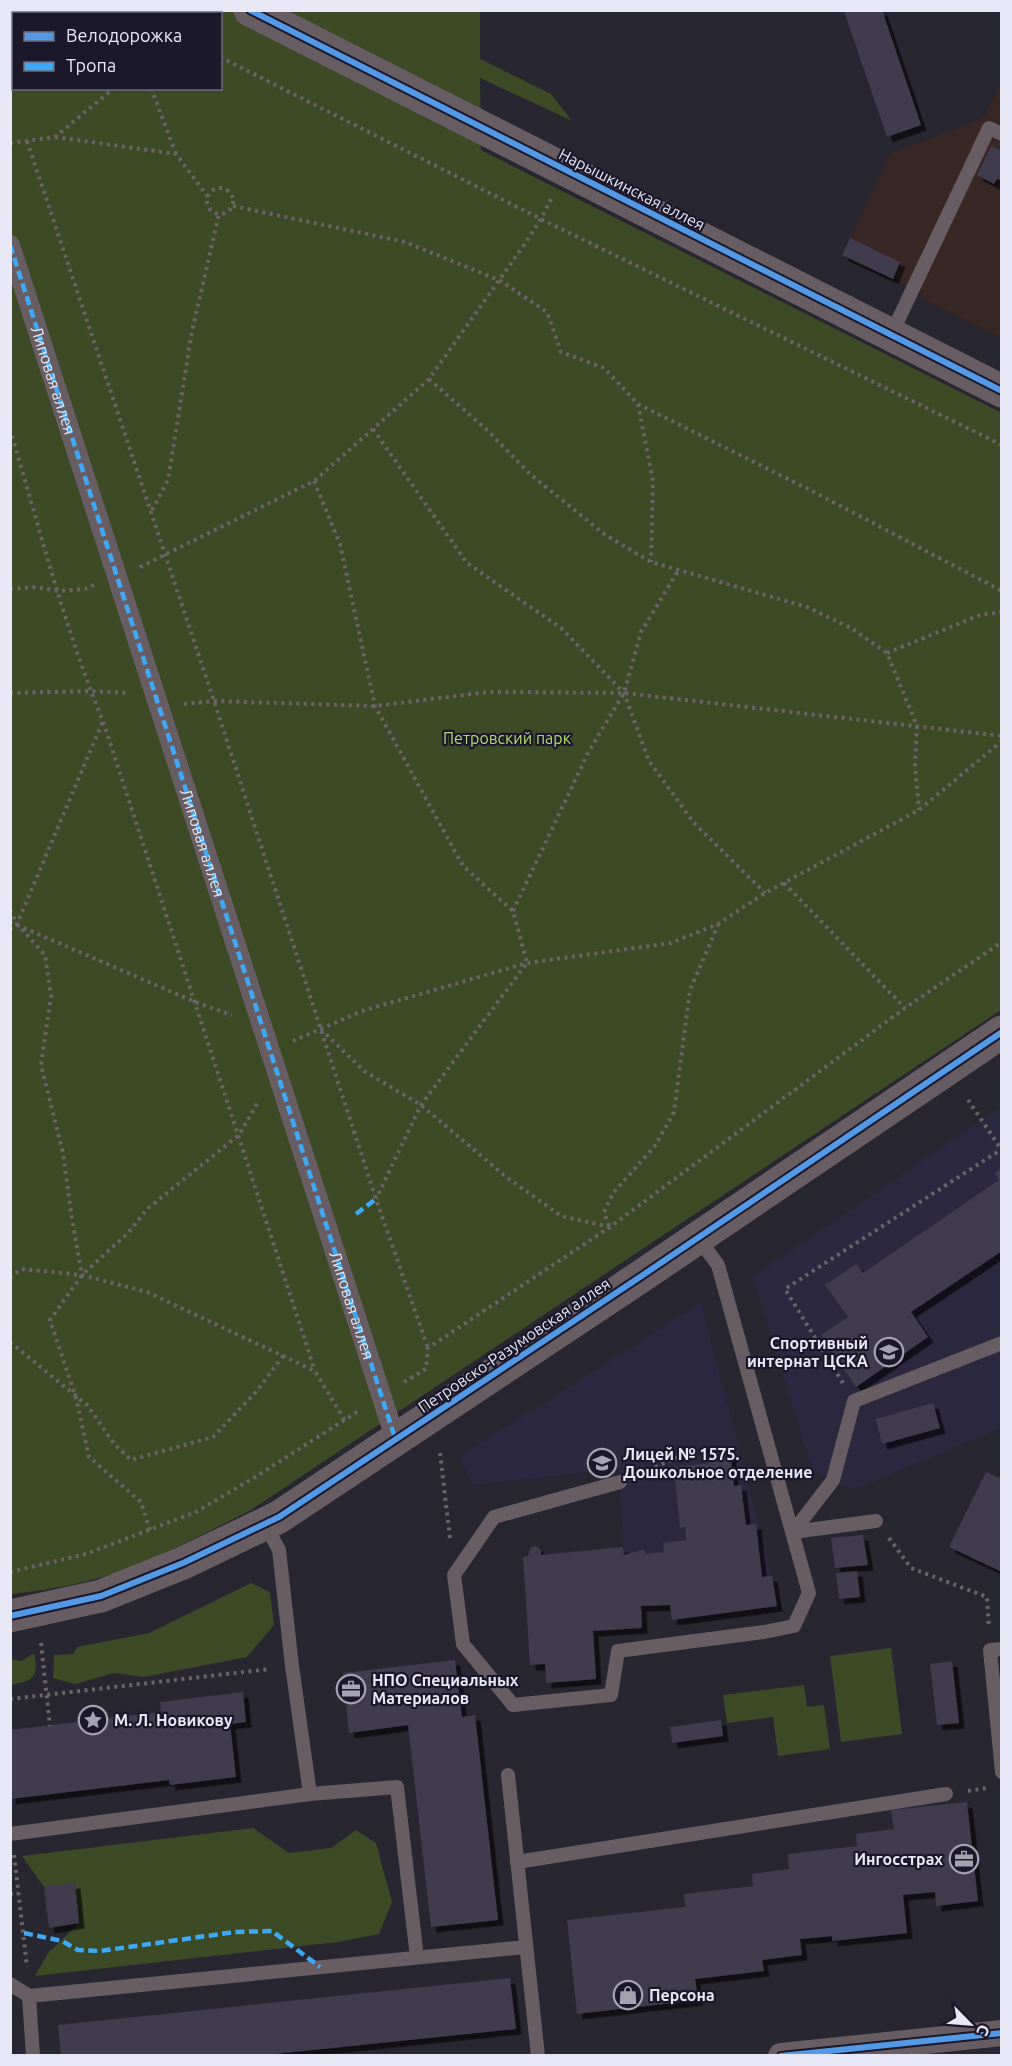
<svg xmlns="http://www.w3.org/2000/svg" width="1012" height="2066" viewBox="0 0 1012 2066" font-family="Ubuntu,sans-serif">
  <defs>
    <filter id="shadow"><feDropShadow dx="5.5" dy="5.5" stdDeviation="0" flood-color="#0009"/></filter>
  </defs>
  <rect width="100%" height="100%" fill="#282631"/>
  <path fill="#382724" d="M1001,82V338L922,299V293L842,255L890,154L984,118Z"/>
  <g fill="#2b2840">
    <path d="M1001,1107V1428L853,1490L812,1470L753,1277Z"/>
    <path d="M701,1303L772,1576L777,1606L672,1620L664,1552L645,1554L643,1549L634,1551V1553L624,1555L619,1469L473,1485L459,1457Z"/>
  </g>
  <g fill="#3c4a26" fill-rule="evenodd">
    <path d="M10,11H480V59L551,94L572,121L480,78L481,150L1002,413L1001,1010L251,1510C211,1530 169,1553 127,1569C90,1583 49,1590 11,1594ZM14,14H220V88H14Z"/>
    <path d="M251,1583L270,1592L274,1625L247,1657L144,1677L114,1673L75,1684L53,1678L54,1655L73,1654L77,1647L149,1633Z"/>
    <path d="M891,1648L902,1734L841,1742L830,1656Z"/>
    <path d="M34,1653C39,1678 34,1680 11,1685V1659L22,1661Z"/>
    <path d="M804,1685L807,1707L824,1705L830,1749L778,1756L773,1717L727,1723L723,1695Z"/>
    <path d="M253,1828L289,1853L331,1848L356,1830L376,1843L392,1902L379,1934L338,1942L35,1976L48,1953L79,1923L75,1884L44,1887L22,1856Z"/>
  </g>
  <g fill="#3f3b4e" filter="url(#shadow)">
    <path d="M847,10H882L921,125L887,137L844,11Z"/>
    <path d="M991,146L1002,151V181L997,179L994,184L977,175Z"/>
    <path d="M850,238L900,262L893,279L842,255Z"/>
    <path d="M1002,1168V1251L911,1312L928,1337L856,1387L821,1335L848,1317L825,1285L856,1264L863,1273L999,1180L995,1173Z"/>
    <path d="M933,1403L940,1428L882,1444L876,1419Z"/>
    <path d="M730,1450L734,1486L741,1485L746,1525L756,1524L762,1577L772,1576L777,1606L672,1620L670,1605L641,1606L642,1628L593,1631L596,1679L546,1683L545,1664L530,1665L523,1557L528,1556L531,1547L536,1546L541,1550V1555L623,1547L624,1555L644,1549L645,1554L664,1552L663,1543L686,1540L685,1527L680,1528L674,1467L710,1463L708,1452Z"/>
    <path d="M986,1472L1002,1479V1572L949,1547Z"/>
    <path d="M863,1535L868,1565L835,1568L831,1538Z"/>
    <path d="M857,1571L860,1597L839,1599L836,1573Z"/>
    <path d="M455,1660L462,1717L475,1715L498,1920L431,1927L408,1725L349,1733L343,1673Z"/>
    <path d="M952,1661L959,1723L937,1725L930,1664Z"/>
    <path d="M243,1692L246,1722L230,1724L236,1777L170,1785L169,1780L10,1799V1730L161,1712L160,1702Z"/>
    <path d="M721,1720L723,1736L672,1743L670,1727Z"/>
    <path d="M967,1802L978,1901L936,1906L935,1892L903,1895L907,1933L832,1941V1936L800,1939L802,1955L762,1960L764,1971L695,1979L698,2000L577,2014L567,1920L685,1907L684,1894L753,1886L752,1874L789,1869L788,1854L857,1846L856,1834L894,1829L891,1810Z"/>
    <path d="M75,1883L79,1923L49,1928L44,1887Z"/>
    <path d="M510,1978L516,2029L255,2056H61L58,2025Z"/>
  </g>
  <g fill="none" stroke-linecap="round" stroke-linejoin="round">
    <g stroke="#6a6367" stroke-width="4" stroke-dasharray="3 4.5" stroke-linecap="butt">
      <path d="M161,14L162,10"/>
      <path d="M220,57L541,219L1002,445"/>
      <path d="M151,88L176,154"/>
      <path d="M55,137L176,154L208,197"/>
      <path d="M27,141L214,701L376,1199L428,1348"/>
      <path d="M10,143L55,137L114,88"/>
      <circle cx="220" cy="201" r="13"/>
      <path d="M233,206L405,242L499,280L547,312L561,352L604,368L638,404L812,491L1002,591"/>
      <path d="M429,379L488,431L530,474L604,534L651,562L807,607L851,628L887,653L917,726L915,766L919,810"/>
      <path d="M638,404L653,481L651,562"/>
      <path d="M10,429C39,526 64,627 103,721L315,1371"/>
      <path d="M373,429L467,563L561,628L624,693L649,761L694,823L765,893"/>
      <path d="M314,481L340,544L375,706L463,866L513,911L527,963L421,1105L376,1199"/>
      <path d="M152,510L168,480L192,331L219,214"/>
      <path d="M140,567L314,481L373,429L429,379L524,245L541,219L551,199"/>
      <path d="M10,589L36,587L58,591L85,589L94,585"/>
      <path d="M887,653L980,615L1002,612"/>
      <path d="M10,693L91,691L127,693"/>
      <path d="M184,704L214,701L375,706L488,692L624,693L1002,736"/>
      <path d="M784,883L905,1008"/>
      <path d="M10,910L17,924L45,955L51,996L41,1065L63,1153L72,1219L82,1275"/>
      <path d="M513,911L589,751L624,693L641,632L678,571"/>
      <path d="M10,922L195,1002L232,1015"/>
      <path d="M10,930L17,924L103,721"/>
      <path d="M321,1029L364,1071L421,1105L505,1176L561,1216L610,1227"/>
      <path d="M293,1041L362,1011L527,963L671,943L718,924L765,893L919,810L1002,741"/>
      <path d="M968,1100L1001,1149"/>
      <path d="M609,1226L604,1212L613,1193L655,1146L674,1112L690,990L718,925"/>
      <path d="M10,1278L21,1269L82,1275L147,1292L315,1371L345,1421"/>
      <path d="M10,1342L87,1405L115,1445L131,1460L213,1437L256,1392L283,1356"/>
      <path d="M404,1382L426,1369L428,1348L610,1227L905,1008L1002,942"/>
      <path d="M843,1383L785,1289L1002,1149"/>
      <path d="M440,1453L450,1538"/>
      <path d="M641,1473L695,1450"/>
      <path d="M150,1530L141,1502L89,1457L76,1398L50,1320L82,1275L129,1232L147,1209L239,1135L258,1102"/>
      <path d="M889,1538L911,1568L987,1597L989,1628"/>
      <path d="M10,1572L86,1554L196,1512L252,1479L360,1410"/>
      <path d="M41,1643L50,1726"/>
      <path d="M10,1699L270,1669"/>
      <path d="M968,1791L987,1788"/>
      <path d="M14,1855L27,1967"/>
      <path d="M10,1894L18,1893"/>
    </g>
    <g stroke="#685d62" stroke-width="14">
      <path d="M891,335L989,128L1002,134"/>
      <path d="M620,1482L494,1517L454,1575L463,1644L513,1705L611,1695L618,1651L764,1632L794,1626L809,1593L718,1265L698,1238"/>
      <path d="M265,1524L279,1550L292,1666L310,1794"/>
      <path d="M793,1532L833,1480L854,1401L1002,1343"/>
      <path d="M793,1532L876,1521"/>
      <path d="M1002,1649L990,1650L1002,1772"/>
      <path d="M508,1775L538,2056"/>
      <path d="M10,1834L310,1794L397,1787L417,1957"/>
      <path d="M517,1862L946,1794"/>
      <path d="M10,1984L29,1996L526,1947"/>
      <path d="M29,1996L33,2056"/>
    </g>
    <path stroke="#685d62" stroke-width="20" d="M10,245L396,1441"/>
    <path stroke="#685d62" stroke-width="26" d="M781,2056L1002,2033"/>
    <g stroke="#685d62" stroke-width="33">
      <path d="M250,10L1002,391"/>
      <path d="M10,12L13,10"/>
      <path d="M10,1616L101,1596L183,1563L279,1517L640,1277L1002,1032"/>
    </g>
    <g stroke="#3fa9f5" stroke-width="4.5" stroke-dasharray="9 4.5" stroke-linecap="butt">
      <path id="s1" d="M10,245L396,1441"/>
      <path d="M356,1214L376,1199"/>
      <path d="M24,1933L62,1941L78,1950L100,1951L235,1932L272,1931L320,1967"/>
    </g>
    <g stroke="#1b182c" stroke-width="10">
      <g id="cycleway">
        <path d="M250,10L1002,391"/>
        <path d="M10,1616L101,1596L183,1563L279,1517L640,1277L1002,1032"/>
        <path d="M781,2056L1002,2033"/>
      </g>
    </g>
    <use href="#cycleway" stroke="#5399e6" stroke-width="6"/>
  </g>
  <defs>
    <g id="school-ring" transform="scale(1.5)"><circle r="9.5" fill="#1b182c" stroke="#a5a3b0" stroke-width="1.5"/><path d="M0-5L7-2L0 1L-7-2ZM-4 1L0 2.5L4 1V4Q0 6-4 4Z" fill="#a5a3b0"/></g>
    <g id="office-ring" transform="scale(1.5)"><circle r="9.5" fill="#1b182c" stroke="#a5a3b0" stroke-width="1.5"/><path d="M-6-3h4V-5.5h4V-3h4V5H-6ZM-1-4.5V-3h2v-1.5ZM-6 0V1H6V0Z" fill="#a5a3b0"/></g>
    <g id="sight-ring" transform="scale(1.5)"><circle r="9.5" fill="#1b182c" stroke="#a5a3b0" stroke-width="1.5"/><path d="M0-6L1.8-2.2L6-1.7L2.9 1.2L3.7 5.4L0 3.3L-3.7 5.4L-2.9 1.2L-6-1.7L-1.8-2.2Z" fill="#a5a3b0"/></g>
    <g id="shop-ring" transform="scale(1.5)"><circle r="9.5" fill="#1b182c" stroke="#a5a3b0" stroke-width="1.5"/><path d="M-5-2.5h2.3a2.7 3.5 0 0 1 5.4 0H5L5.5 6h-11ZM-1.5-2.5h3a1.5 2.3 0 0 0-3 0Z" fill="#a5a3b0"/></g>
  </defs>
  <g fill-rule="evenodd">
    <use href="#school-ring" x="889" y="1352"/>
    <use href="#school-ring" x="602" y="1463"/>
    <use href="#office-ring" x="351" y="1689"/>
    <use href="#sight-ring" x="93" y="1720"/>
    <use href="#office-ring" x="964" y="1859"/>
    <use href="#shop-ring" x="628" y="1995"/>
  </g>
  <g text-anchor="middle" stroke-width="4.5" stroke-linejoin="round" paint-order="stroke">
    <g font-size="16" fill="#e8e7f5" stroke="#1b182c">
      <text transform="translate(632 189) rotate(27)" y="6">Нарышкинская аллея</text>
      <text dy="6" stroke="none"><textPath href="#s1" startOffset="142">Липовая аллея</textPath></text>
      <text dy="6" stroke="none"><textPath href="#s1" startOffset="628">Липовая аллея</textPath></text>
      <text dy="6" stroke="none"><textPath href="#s1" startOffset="1114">Липовая аллея</textPath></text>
      <text transform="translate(514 1345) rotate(-34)" y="6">Петровско-Разумовская аллея</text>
    </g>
    <g font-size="16" fill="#b1db70" stroke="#1b182c">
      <text x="507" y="744">Петровский парк</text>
    </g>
    <g font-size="16" font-weight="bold" fill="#e8e7f5" stroke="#1b182c" text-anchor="start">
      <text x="868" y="1349" text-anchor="end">Спортивный<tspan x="868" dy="18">интернат ЦСКА</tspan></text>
      <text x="623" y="1460">Лицей № 1575.<tspan x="623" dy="18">Дошкольное отделение</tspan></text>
      <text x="372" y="1686">НПО Специальных<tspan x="372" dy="18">Материалов</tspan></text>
      <text x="114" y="1726">М. Л. Новикову</text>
      <text x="943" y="1865" text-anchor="end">Ингосстрах</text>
      <text x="649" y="2001">Персона</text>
    </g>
  </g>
  <rect width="1012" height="2066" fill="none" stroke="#e8e7f5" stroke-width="24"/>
  <rect x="12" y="12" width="210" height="78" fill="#1b182c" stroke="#6d6b7c" stroke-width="1.5"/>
  <rect x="24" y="32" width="30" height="9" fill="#5399e6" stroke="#6d6b7c" stroke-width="1.5"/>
  <text x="66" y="42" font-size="18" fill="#e8e7f5">Велодорожка</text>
  <rect x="24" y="62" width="30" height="9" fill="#3fa9f5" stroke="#6d6b7c" stroke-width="1.5"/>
  <text x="66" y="72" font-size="18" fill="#e8e7f5">Тропа</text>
  <g transform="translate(970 2024) rotate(115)" stroke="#1b182c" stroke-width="4.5" paint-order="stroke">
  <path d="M0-4.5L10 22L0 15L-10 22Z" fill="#e8e7f5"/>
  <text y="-9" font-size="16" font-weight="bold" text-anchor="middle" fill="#e8e7f5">С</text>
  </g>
</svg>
